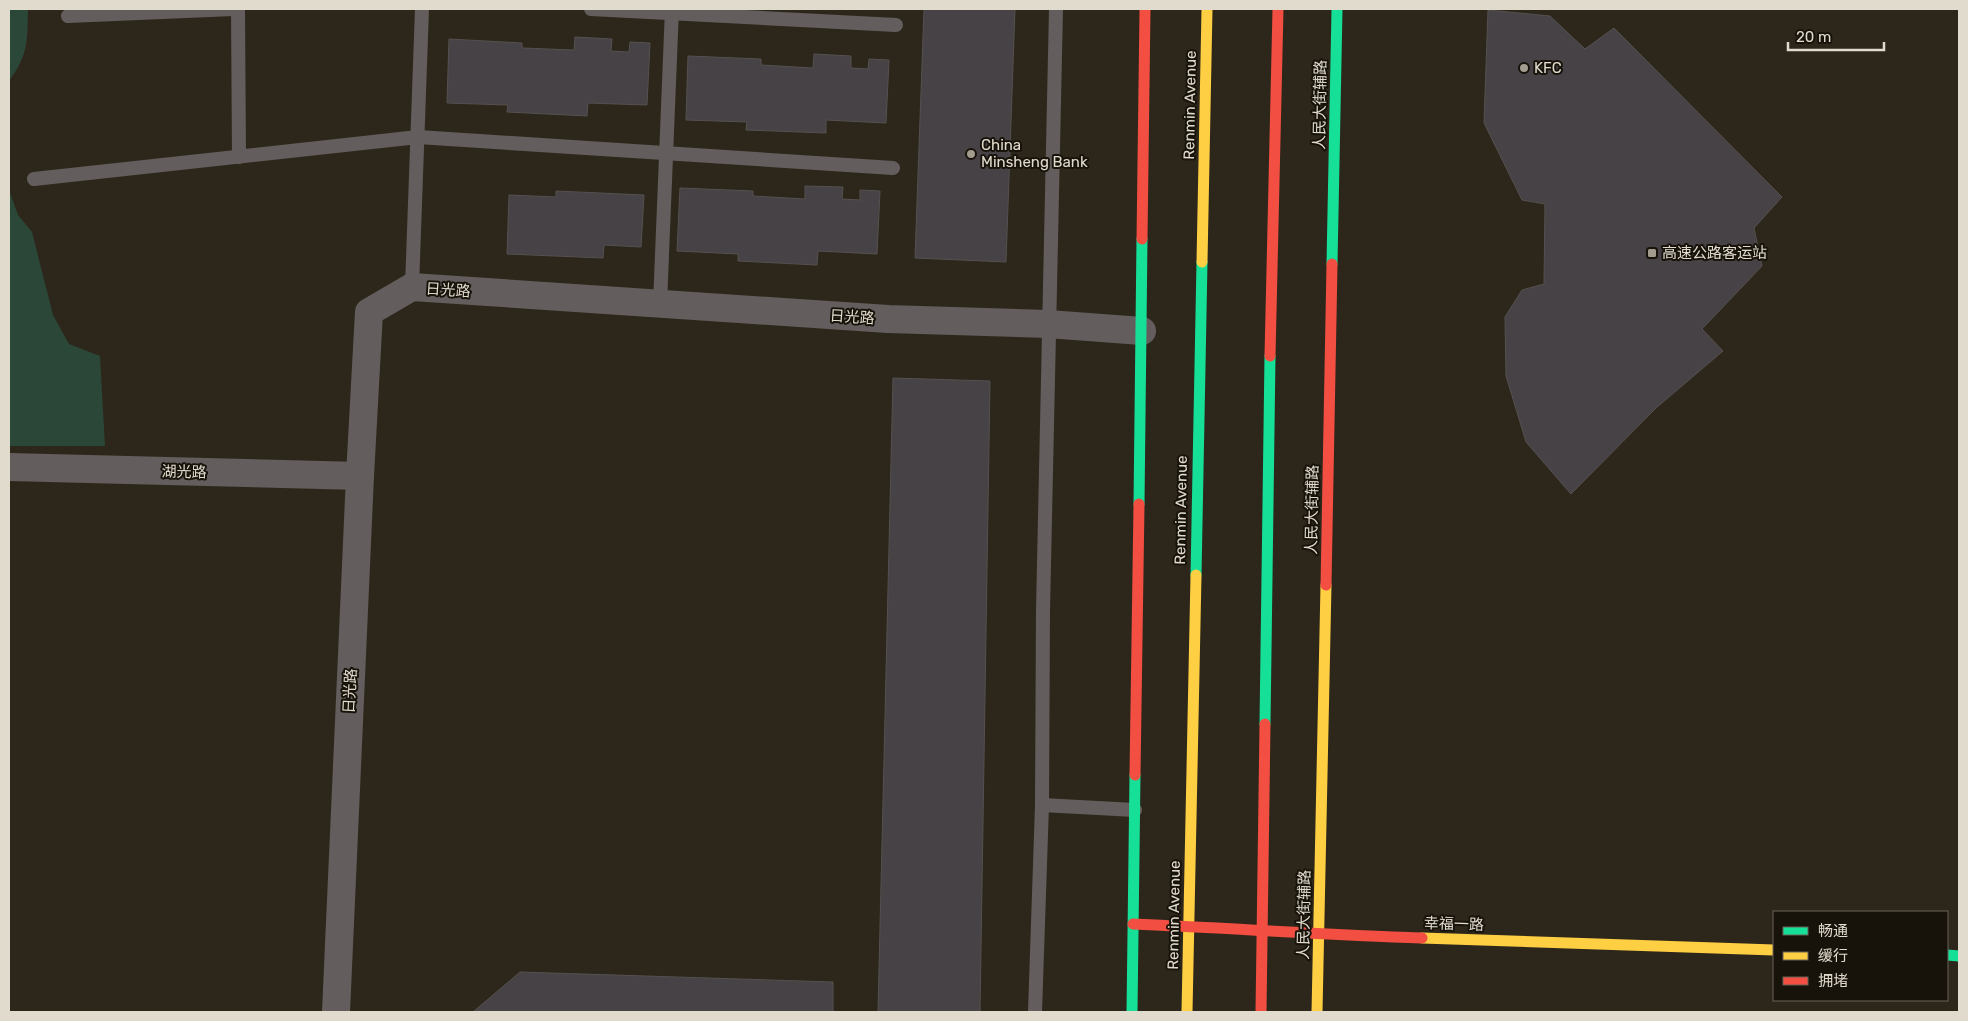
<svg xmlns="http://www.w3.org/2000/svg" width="1968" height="1021" viewBox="0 0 1968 1021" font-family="Rubik,'Noto Sans SC',sans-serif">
  <rect width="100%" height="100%" fill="#2d271b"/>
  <g fill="#2a4738">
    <path d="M9,9H28C27,41 29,54 9,81Z"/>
    <path d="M9,190L18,215L32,232L53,315L69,344L100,356L105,446H9Z"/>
  </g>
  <g fill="#464245" stroke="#545150">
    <path d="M924,9H1015L1006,262L915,258Z"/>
    <path d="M1488,10L1550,16L1585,49L1614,28L1782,197L1754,228L1762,266L1702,329L1723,351L1656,408L1571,494L1526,442L1506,376L1505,317L1522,290L1544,284L1545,204L1522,200L1484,123Z"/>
    <path d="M575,37L612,39L611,51L629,52L630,42L650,43L647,105L588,103L587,116L507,112L508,105L447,103L449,39L522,43V48L574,50Z"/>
    <path d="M814,54L851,56V68L868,69L869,59L889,60L886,123L826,120V133L746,130L747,122L686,120L688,56L761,59V65L813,68Z"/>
    <path d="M805,186L843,187L842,199L860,200V190L880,191L877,254L818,251L817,265L738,261V254L677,251L680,188L753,191V196L805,199Z"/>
    <path d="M556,191L644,195L641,247L604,245L603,258L507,254L509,195L556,197Z"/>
    <path d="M893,378L990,381L980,1012H878Z"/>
    <path d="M520,972L833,982V1012H473Z"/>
  </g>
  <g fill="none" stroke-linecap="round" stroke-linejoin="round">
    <g stroke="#635e5d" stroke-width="14">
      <path d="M238,9L239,157"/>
      <path d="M591,9L896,25"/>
      <path d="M68,16L233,9"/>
      <path d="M34,179L418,137L893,168"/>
      <path d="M412,287L422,9"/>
      <path d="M660,304L672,9"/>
      <path d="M1042,805L1135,810"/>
      <path d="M1035,1012L1042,805L1043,610L1056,9"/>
    </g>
    <g stroke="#635e5d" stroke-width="28">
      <path d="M9,467L360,476"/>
      <path d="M336,1012L360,476L369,312L412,287L888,319L1048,324L1142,331"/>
    </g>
    <g stroke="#16e098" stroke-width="11">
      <path d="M1332,264L1337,9"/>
      <path d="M1139,504L1142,239"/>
      <path d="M1196,575L1202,262"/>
      <path d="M1265,724L1270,356"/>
      <path d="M1947,955L1959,956"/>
      <path d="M1132,1012L1135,775"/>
    </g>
    <g stroke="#ffcf43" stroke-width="11">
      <path d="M1202,262L1207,9"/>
      <path d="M1422,938L1774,950"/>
      <path d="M1187,1012L1196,575"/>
      <path d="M1317,1012L1326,585"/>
    </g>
    <g stroke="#f24e42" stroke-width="11">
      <path d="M1142,239L1145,9"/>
      <path d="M1270,356L1278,9"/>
      <path d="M1326,585L1332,264"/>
      <path d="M1135,775L1139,504"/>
      <path d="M1133,924C1229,928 1325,935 1422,938"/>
      <path d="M1261,1012L1265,724"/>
    </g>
  </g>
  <g fill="#a29c8f" stroke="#18130a" stroke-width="2">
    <circle cx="1524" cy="68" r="5"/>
    <circle cx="971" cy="154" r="5"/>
    <rect x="1647" y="248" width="10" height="10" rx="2.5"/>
  </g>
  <g text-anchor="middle" stroke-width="4" stroke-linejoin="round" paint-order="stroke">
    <g font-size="15" fill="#e1dbce" stroke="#18130a" text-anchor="start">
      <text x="1534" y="73">KFC</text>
      <text x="981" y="150">China<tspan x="981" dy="17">Minsheng Bank</tspan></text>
      <text x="1662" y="258">高速公路客运站</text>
    </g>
    <g font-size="15" fill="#e1dbce" stroke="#18130a">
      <text transform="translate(1190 105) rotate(-89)" y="5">Renmin Avenue</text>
      <text transform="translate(1320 105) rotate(-89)" y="5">人民大街辅路</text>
      <text transform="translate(448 290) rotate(4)" y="5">日光路</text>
      <text transform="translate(852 317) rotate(4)" y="5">日光路</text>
      <text transform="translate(184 472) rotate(1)" y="5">湖光路</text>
      <text transform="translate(1181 510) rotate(-89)" y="5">Renmin Avenue</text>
      <text transform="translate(1312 510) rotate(-89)" y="5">人民大街辅路</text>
      <text transform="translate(350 691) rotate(-87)" y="5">日光路</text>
      <text transform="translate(1174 915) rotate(-89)" y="5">Renmin Avenue</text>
      <text transform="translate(1304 915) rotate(-89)" y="5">人民大街辅路</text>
      <text transform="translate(1454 924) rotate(2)" y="5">幸福一路</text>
    </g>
  </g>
  <rect width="1968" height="1021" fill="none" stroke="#e1dbce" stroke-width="20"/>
  <rect x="1773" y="911" width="175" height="90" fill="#18130a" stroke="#686358"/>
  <rect x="1783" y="927" width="25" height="8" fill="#16e098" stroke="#686358"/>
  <text x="1818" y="936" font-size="15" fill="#e1dbce">畅通</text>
  <rect x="1783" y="952" width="25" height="8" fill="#ffcf43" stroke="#686358"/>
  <text x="1818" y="961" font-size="15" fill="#e1dbce">缓行</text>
  <rect x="1783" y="977" width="25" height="8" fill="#f24e42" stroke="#686358"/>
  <text x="1818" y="986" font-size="15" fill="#e1dbce">拥堵</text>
  <path d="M1788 42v8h96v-8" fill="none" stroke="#e1dbce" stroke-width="2.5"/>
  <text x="1796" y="42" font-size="15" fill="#e1dbce" stroke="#18130a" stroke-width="4" paint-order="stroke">20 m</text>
</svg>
